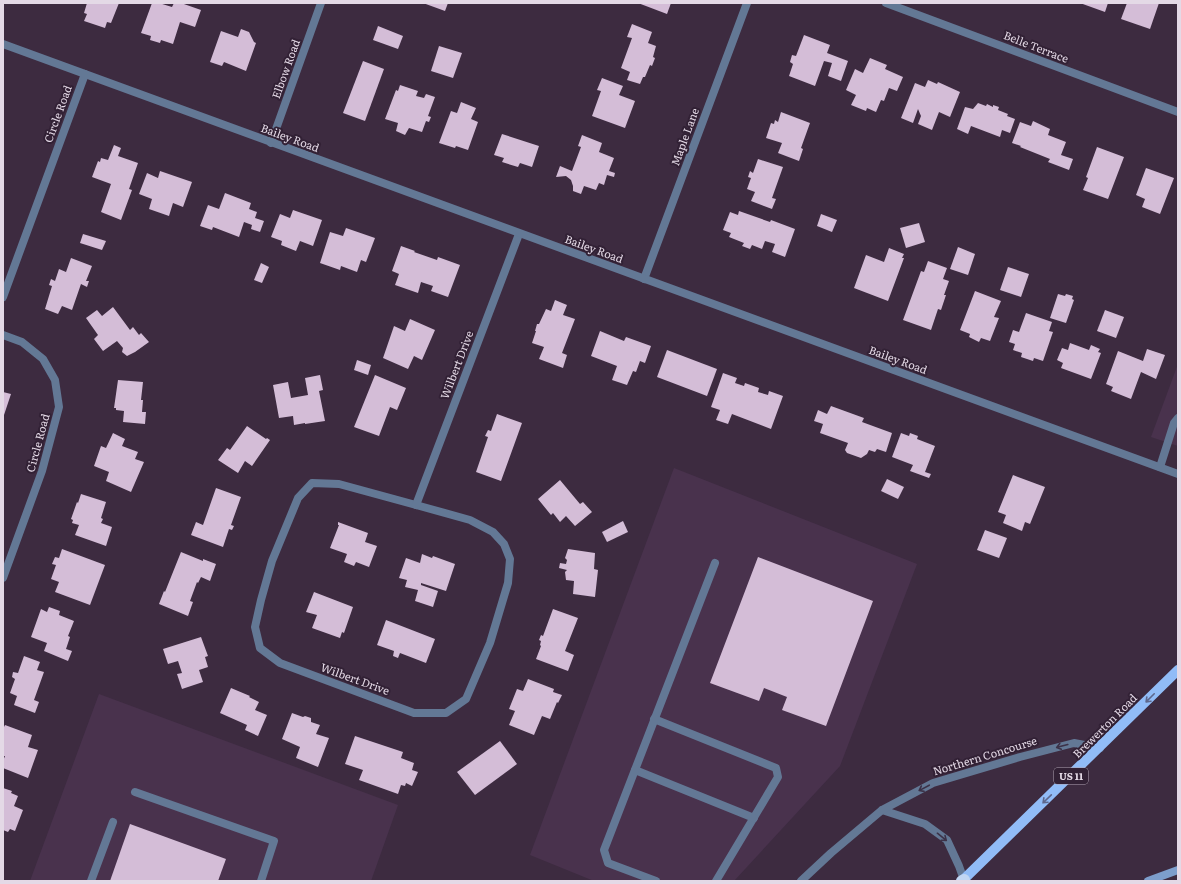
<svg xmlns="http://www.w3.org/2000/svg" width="1181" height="884" viewBox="0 0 1181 884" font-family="Literata,serif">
  <rect width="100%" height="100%" fill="#3d2b40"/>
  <g fill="#49324d">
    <path d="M1178,364V446L1151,437Z"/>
    <path d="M674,468L917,564L840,766L734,881H594L530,855Z"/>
    <path d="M99,694L398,805L371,881H30Z"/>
  </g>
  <g fill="#d4bdd7">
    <path d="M87,3H119L111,23L107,22L105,28L84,21L87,14L84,13Z"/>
    <path d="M152,3H159L172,7L174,3H181L201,10L195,27L180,22L173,44L161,40L160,43L150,40L151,36L141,33Z"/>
    <path d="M423,3H448L445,11Z"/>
    <path d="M638,3H671L667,14Z"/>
    <path d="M1080,3H1108L1105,12Z"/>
    <path d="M1127,3H1159L1150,29L1121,19Z"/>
    <path d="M632,24L652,32L648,43L656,46L653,57L655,58L652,66L650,65L645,77H643L640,84L627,80L630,72L621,68L632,38L627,37Z"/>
    <path d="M378,26L403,36L398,49L373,40Z"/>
    <path d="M241,29L249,32L254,42L256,43L246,71L224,62L222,66L210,62L221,31L238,37Z"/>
    <path d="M804,35L830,45L827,53L848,61L841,81L828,76L832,63L824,61L815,86L789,76L793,64L790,62L792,55L796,56Z"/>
    <path d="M439,46L462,53L453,78L431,71Z"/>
    <path d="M870,58L887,65L885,69L903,77L897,91L889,88L884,101L881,100L876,112L867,108L866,111L851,105L856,95L846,90L855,69L863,73Z"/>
    <path d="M363,61L384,69L365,121L343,113Z"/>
    <path d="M602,78L623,86L619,95L635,101L625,128L592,116L601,91L597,90Z"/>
    <path d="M928,80L937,84L938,82L960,92L950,117L939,112L932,130L918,124L921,116L918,109L913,123L901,118L915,83L925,87Z"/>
    <path d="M400,85L418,91L416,96L424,98L426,94L435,97L428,116L431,117L429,122L426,121L422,132L409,128L405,135L396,131L398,123L385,119L396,90L398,91Z"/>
    <path d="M461,102L476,108L471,119L478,122L468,150L456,146L455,148L439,143L451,111L457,113Z"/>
    <path d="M978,103L986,106L987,104L993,107V105L999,107L998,110L1008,114L1007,116L1015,119L1010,133L1002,130L1000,137L971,126L968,134L957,129L965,107L973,109Z"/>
    <path d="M781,112L810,123L801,148L803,149L799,161L778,153L782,143L766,138L771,123L774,124L775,120L778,122Z"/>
    <path d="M1033,121L1050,129L1048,135L1066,142L1061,155L1073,159L1069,170L1048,162L1050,159L1020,147L1021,146L1012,143L1020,122L1031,126Z"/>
    <path d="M502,134L539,146L532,167L520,163L518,167L502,162L504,158L494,155Z"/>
    <path d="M582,135L602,143L599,152L614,158L609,171L615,173L614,177L607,175L604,185L599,183L596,190L584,186L581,194L573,191V186L571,180L566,176L556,177L560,166L572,171L581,147L578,146Z"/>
    <path d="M114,145L121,148L118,156L138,163L129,189L132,190L121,220L101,212L111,184L92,177L98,161L100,162L101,158L108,160Z"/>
    <path d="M1097,147L1124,157L1108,199L1083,190L1088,178L1086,177Z"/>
    <path d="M758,159L783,167L772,198L776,199L772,209L751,201L755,192L747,189L751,178L748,177L750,171L753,173Z"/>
    <path d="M1146,168L1174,178L1160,214L1142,207L1145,199L1136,195Z"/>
    <path d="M160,171L192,182L183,207L173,203L169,216L149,209L152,199L139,194L147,173L158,178Z"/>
    <path d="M225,193L251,203L249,209L257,212L255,218L264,221L260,232L251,229L252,225L244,222L239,237L213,227L212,230L200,226L208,205L219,209Z"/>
    <path d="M293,210L322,220L313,246L300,241L296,251L281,245L282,241L271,237L280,214L290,218Z"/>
    <path d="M739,211L770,222L771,220L795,229L785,257L772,252L775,244L765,241L762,249L752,245L750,249L742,246L744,243L729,237L731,233L723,230L730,212L738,215Z"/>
    <path d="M821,214L837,220L832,232L817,226Z"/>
    <path d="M919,223L925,242L906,248L900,228Z"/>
    <path d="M346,228L375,238L366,262L361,260L357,272L341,266L340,270L320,263L330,232L343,236Z"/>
    <path d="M83,234L106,241L102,250L80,243Z"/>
    <path d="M401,246L415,251L414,252L437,260L438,257L460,265L448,297L431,291L433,286L421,282L418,293L395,285L399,274L392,271Z"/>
    <path d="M958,247L975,254L968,275L950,269Z"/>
    <path d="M889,248L904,254L902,258H904L888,301L854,288L866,255L884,262Z"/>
    <path d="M71,258L92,266L86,281H89L87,287L81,284L72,310L62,306L58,314L45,309L52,286L49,285L51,279L55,281L59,269L66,272Z"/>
    <path d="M928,261L947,268L943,279L949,281L944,295H946L941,310L938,309L931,330L903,320L921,271L924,272Z"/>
    <path d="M261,263L269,267L262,283L254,280Z"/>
    <path d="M1008,267L1029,274L1021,297L1000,290Z"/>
    <path d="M975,291L1001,301L994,317L999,318L990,341L981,338L979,342L969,337L970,334L960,330Z"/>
    <path d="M1058,294L1065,296L1066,294L1073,296L1072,299L1074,300L1066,323L1050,318Z"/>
    <path d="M555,300L567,305L563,315L575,319L562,353L567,355L563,368L539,359L544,347L532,343L536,331H535L537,324H539L546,309L551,311Z"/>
    <path d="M113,307L130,330L133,327L139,335L141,333L149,342L135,352L127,356L122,352L123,348L117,341L103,351L94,339L98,335L86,318L97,310L102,316Z"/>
    <path d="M1105,310L1124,317L1116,338L1097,331Z"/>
    <path d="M1026,313L1052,322L1049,331L1053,332L1043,361L1034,358L1033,361L1021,357L1022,353L1013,350L1015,344L1009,342L1013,330L1019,332Z"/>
    <path d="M410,319L435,330L422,360L414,356L408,369L383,358L394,326L405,331Z"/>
    <path d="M600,331L624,341L626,337L651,346L645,363L640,361L636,372L633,371L627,385L612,380L617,366L591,356Z"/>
    <path d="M1070,343L1089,350L1091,345L1100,349L1098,352L1101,353L1091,379L1061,368L1063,363L1057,360L1062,348L1068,350Z"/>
    <path d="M1147,349L1165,355L1156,379L1141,372L1131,399L1111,391L1113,387L1106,384L1118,351L1143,361Z"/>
    <path d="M667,350L717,369L707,396L657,377Z"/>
    <path d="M357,360L371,365L368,375L354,370Z"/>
    <path d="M723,373L737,378L735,383L744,386L745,383L759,388L758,392L768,395L769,391L783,396L771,429L732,414L728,424L716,420L720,410L711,407Z"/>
    <path d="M320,375L323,390L319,391L325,421L305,424V423L294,425L293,416L279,418L273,385L288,382L291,398L308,395L305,378Z"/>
    <path d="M375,375L406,388L397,410L390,407L379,436L354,427Z"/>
    <path d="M118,380L143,382L141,400H143L142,412H146L145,424L123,422L124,411L116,410V408H114Z"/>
    <path d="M3,392L11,394L3,418Z"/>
    <path d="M831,406L864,418L862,422L892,433L886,452L877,449L875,452L869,450L867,454L861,458L847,453L845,450L848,443L820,433L823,424L814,421L818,410L827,414Z"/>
    <path d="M497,414L522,423L501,481L476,472L488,437L485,436L488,430L491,431Z"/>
    <path d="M247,426L266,439L267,438L270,440L252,466L245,461L238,473L218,460L227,448L230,450Z"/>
    <path d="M113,433L125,439L122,446L138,452L135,459L144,462L131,492L106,481L109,472L94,466L101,446L106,448Z"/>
    <path d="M901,433L909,436L910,433L918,436L917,439L935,446L925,472L931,474L929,478L910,471L913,465L892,457Z"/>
    <path d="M1013,475L1045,487L1030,524L1025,522L1022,531L1003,523L1006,515L998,512Z"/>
    <path d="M887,479L904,487L898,499L881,491Z"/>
    <path d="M560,480L580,504L583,502L592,512L575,526L566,516L560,522L553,513L551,515L538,499Z"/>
    <path d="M216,488L241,497L231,525L234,526L232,530L229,529L223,547L191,535L196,522L203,525Z"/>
    <path d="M81,494L106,502L101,518L103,519L101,523L112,527L106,546L75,535L79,525L72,523L73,520L71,519L77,502L78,503Z"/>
    <path d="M623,521L628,532L607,542L602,532Z"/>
    <path d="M338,522L368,533L365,542L377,546L369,567L356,562L354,566L344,562L347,554L330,548L339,525H338Z"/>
    <path d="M985,530L1007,538L999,558L977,550Z"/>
    <path d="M62,549L105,565L90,605L55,592L59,582L51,579L56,565L52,564L55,557L59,558Z"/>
    <path d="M568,549L595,553L594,569L598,570L595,597L573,594L574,581L566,580L565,572L567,570L559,568L560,563L566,564L567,560L565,558Z"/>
    <path d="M181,552L203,561V559L216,564L210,581L201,577L198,583L197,582L190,601L193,602L188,616L159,604L164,591L165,592Z"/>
    <path d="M422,554L432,558L433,556L455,564L446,591L421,583V585L438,591L433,607L415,601L418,590L405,587L407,580L399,578L406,558L420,563Z"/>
    <path d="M758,557L873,601L826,726L782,710L787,697L764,688L759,701L710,683Z"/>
    <path d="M314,592L353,607L344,633L342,632L340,638L312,628L317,615L306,612Z"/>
    <path d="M49,607L60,611L59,615L74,621L68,636L70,637L66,649L72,651L68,661L44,651L47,643L31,637L41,609L47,612Z"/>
    <path d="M553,609L578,618L565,651L574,655L568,671L536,659L541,646L540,645L541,641L539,640L541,635L543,636Z"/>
    <path d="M386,620L435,639L426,663L400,653L398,658L393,656L394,651L377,645Z"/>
    <path d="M201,637L208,656L205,657L208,667L199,670L203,682L182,689L177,674L182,673L178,661L168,664L163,649Z"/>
    <path d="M24,656L40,662L37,670L44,672L34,700L39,702L35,713L14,705L17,696L10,693L15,679L12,677L13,672L18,673Z"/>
    <path d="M528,679L554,689L553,692L562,695L558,703L557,702L550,719L542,716L534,735L509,725L515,711L509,709L517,689L523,691Z"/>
    <path d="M231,688L250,696L249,697L259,702L255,710L267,715L258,736L245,730L247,725L220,713Z"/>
    <path d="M292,713L303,717L305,716L311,718V722L320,725L316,734L329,738L318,767L296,758L300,747L282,739Z"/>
    <path d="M5,725L32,735L28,747L38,750L28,778L3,768V761L5,756H3V729Z"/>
    <path d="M355,736L403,752L401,758L414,763L412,770L418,772L412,786L406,783L405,786L401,785L398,794L359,780L363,770L345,764Z"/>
    <path d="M500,741L517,764L475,795L457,772Z"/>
    <path d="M3,788L12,791L11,793L18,796L14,806L23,810L15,831L10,829L8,832L3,830Z"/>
    <path d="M130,824L226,859L218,881H110Z"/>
  </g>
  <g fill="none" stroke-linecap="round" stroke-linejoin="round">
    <g stroke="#637895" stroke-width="8">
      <path d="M1160,467L1174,423L1178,418"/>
      <path d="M654,719L776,768L778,777L716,881"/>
      <path d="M635,770L754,818"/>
      <path d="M135,792L274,841L261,881"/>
      <path d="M91,881L113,822"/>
      <path d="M656,881L608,863L604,850L715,563"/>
    </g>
    <g stroke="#637895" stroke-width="8">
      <path d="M886,3L1178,112"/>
      <path d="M271,143L321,3"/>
      <path d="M644,279L747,3"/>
      <path d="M3,297L85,74"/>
      <path d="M3,335L22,342L43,359L55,380L59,407L42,471L3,578"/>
      <path d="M312,483L339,484L416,505L470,520L493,532L504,544L510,559L508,583L490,643L466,699L446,713H414L280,663L260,648L255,627L261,600L272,561L298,498Z"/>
      <path d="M416,505L519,234"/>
      <path d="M882,810L925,824L947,840L959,866L964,880"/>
      <path d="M801,881L831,853L882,810L933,783L1020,757L1074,743L1100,748"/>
    </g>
    <path stroke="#637895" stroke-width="8" d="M3,44L1178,474"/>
    <path stroke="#7d9ecc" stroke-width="8" d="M1148,881L1178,870"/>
    <path stroke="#91bcf7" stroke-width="10" d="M962,881L1178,670"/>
    <path stroke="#c1d6f3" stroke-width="12" d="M962,881L964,880"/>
  </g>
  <defs><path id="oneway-shaft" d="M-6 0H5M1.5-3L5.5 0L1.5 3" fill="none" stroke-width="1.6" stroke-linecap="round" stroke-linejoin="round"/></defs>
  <g stroke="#5d678c">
    <use href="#oneway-shaft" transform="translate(1150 698) rotate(135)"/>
    <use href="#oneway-shaft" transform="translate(1047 799) rotate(136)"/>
  </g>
  <g stroke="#3c3248">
    <use href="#oneway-shaft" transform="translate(1062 746) rotate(165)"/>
    <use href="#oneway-shaft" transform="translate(924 788) rotate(152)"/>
    <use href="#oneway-shaft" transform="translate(942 837) rotate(39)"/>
  </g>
  <g text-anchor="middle" stroke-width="4" stroke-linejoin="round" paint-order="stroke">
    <rect fill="#322135" stroke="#afa2b1" stroke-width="1" x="1054" y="768" width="34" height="16" rx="3"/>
    <g font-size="10" font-weight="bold" fill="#e4d9e6">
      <text x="1071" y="780">US 11</text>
    </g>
    <g font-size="11" fill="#e4d9e6" stroke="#322135">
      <text transform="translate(1036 47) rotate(21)" y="4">Belle Terrace</text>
      <text transform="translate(286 69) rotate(-70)" y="4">Elbow Road</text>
      <text transform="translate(58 114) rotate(-70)" y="4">Circle Road</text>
      <text transform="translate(685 137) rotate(-70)" y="4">Maple Lane</text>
      <text transform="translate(290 138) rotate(20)" y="4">Bailey Road</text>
      <text transform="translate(594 249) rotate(20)" y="4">Bailey Road</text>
      <text transform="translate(898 360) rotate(20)" y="4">Bailey Road</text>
      <text transform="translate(457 365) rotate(-69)" y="4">Wilbert Drive</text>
      <text transform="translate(38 443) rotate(-75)" y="4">Circle Road</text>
      <text transform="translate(355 679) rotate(20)" y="4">Wilbert Drive</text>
      <text transform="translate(1105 726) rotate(-45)" y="4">Brewerton Road</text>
      <text transform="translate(985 756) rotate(-17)" y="4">Northern Concourse</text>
    </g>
  </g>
  <rect width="1181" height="884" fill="none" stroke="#e4d9e6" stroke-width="8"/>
</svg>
